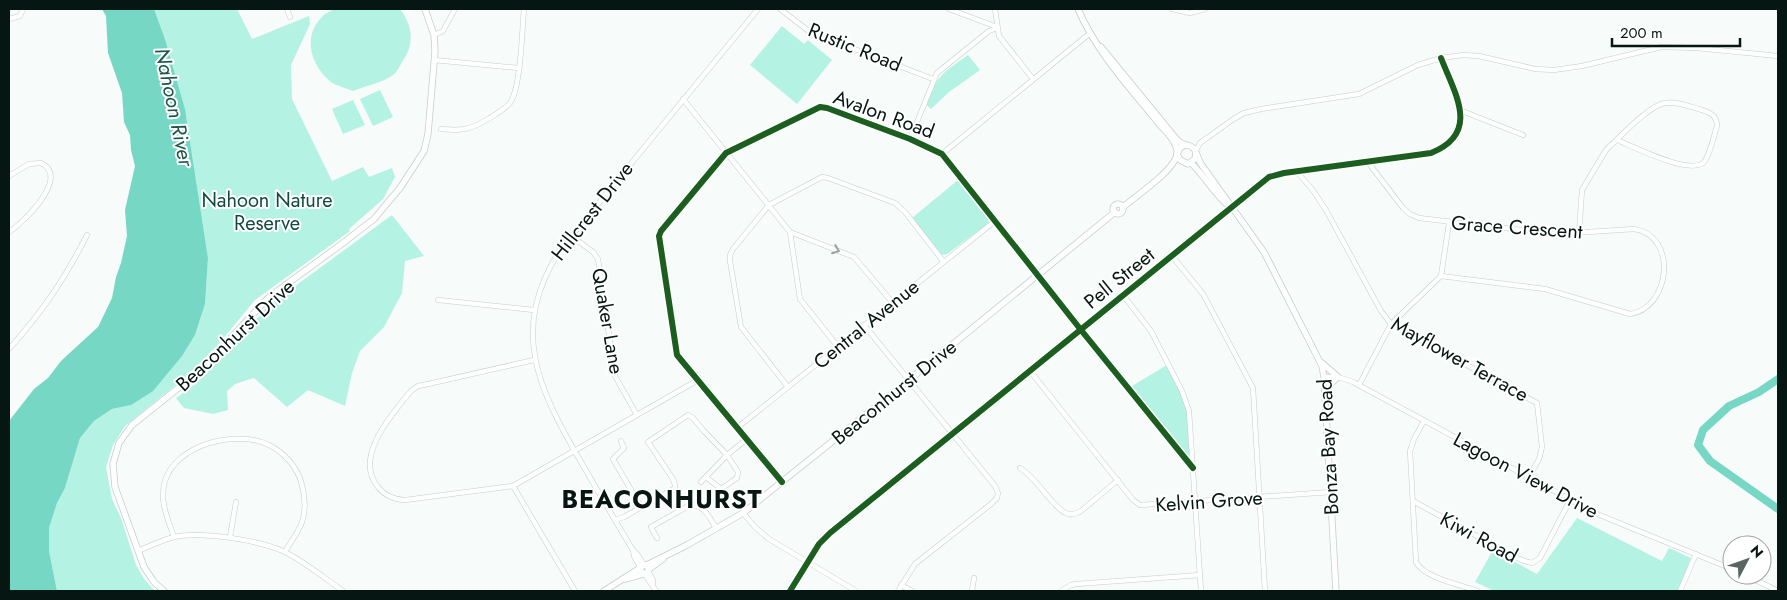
<svg xmlns="http://www.w3.org/2000/svg" width="1787" height="600" viewBox="0 0 1787 600" font-family="Jost,sans-serif">
  <rect width="100%" height="100%" fill="#f7fbfa"/>
  <g fill="#b4f2e3">
    <path d="M154,9H237L252,39L309,16L310,24L291,65L292,99L332,181L363,167L369,177L392,168L395,177L383,199L349,229L350,231L255,300L217,346L188,375L125,426L113,445L106,467L112,499L121,518L136,565L144,579L155,591H57L49,551V528L57,503L65,488L80,438L94,421L112,409L131,405L182,356L195,335L205,304L208,258L185,109L165,39Z"/>
    <path d="M335,9H400C413,26 415,44 402,62C400,66 397,72 393,75C382,83 365,86 353,91C346,88 337,86 331,82C311,66 302,36 322,17C325,13 331,11 335,9Z"/>
    <path d="M782,26L804,44L808,40L832,60L797,104L750,65Z"/>
    <path d="M968,55L980,70L949,92L931,109L926,104C938,74 943,73 968,55Z"/>
    <path d="M380,90L393,117L373,126L360,99Z"/>
    <path d="M353,100L365,125L343,134L332,109Z"/>
    <path d="M958,180L988,219L989,223L947,254L942,255L912,218Z"/>
    <path d="M392,215L424,256L405,261L402,293L384,327L360,351L352,373L345,406L308,390L287,407L254,378L235,384L227,391L228,410L213,414L184,408L176,398L194,385L221,359L268,306Z"/>
    <path d="M1167,365L1183,395L1188,410L1191,455L1189,456L1182,450L1132,386Z"/>
    <path d="M1577,518L1662,561L1669,548L1691,558L1678,591H1494L1475,582L1493,550L1537,574Z"/>
  </g>
  <path fill="#76d7c4" d="M102,9H154L165,39L185,109L208,258L205,304L195,335L182,356L153,391L131,405L112,409L94,421L80,438L65,488L57,503L49,528V551L57,591H9V421L34,389L48,378L61,361L98,327L112,298L116,277L121,263L127,236L125,210L135,166L131,150L130,135L124,122L122,93L108,53L106,16Z"/>
  <g fill="none" stroke-linecap="round" stroke-linejoin="round">
    <path stroke="#76d7c4" stroke-width="8" d="M1778,379L1759,392L1729,406L1703,430L1698,445L1710,461L1778,509"/>
    <g stroke="#c4cecb" stroke-width="5.5">
      <g id="minor">
        <path d="M287,9L290,17"/>
        <path d="M780,9L810,32L933,79"/>
        <path d="M949,9L997,27"/>
        <path d="M995,9L999,36L1033,79"/>
        <path d="M1172,9L1190,13L1205,9"/>
        <path d="M9,19L20,16L23,9"/>
        <path d="M434,35L443,31L455,9"/>
        <path d="M434,60L519,68"/>
        <path d="M683,99L790,232L854,257L892,302"/>
        <path d="M1462,111L1523,135"/>
        <path d="M441,129C462,131 470,130 488,119C496,114 504,110 510,103C521,88 522,30 524,9"/>
        <path d="M910,139L937,73L989,31L997,28"/>
        <path d="M1196,150L1200,143L1232,120L1244,113L1261,109L1359,94L1418,65L1441,58L1463,55L1479,56L1535,69L1554,70L1582,66L1661,47L1697,48L1778,56"/>
        <path d="M942,154L1089,34"/>
        <path d="M1367,161L1403,208L1410,214L1419,218L1557,234L1634,229C1678,235 1671,308 1630,314L1545,289L1441,276"/>
        <path d="M1296,171L1312,189L1326,210L1381,311L1391,324L1537,403L1542,447L1539,459L1529,477"/>
        <path d="M9,176L29,164L41,163C71,177 23,223 9,232"/>
        <path d="M790,232L800,299L838,347"/>
        <path d="M1579,233L1582,190L1606,150L1610,146C1622,135 1650,105 1665,103C1676,101 1688,106 1699,109C1709,112 1717,115 1717,126C1714,135 1710,155 1704,162C1691,176 1632,146 1617,140"/>
        <path d="M570,235L593,252L598,259L615,376L637,415"/>
        <path d="M1172,256L1203,294L1253,388L1265,591"/>
        <path d="M1441,276L1449,223"/>
        <path d="M1123,295L1151,331L1182,391L1189,411L1201,591"/>
        <path d="M438,300L534,310"/>
        <path d="M864,325L995,486L998,493L997,498L991,504L915,564L898,591"/>
        <path d="M9,349C43,311 64,280 87,235"/>
        <path d="M534,360L428,384L418,386L411,391C392,414 353,457 378,487C384,495 395,500 405,500L513,486L698,380"/>
        <path d="M1030,371L1133,500L1140,505L1331,492"/>
        <path d="M1324,377H1338L1353,382L1597,514L1732,569"/>
        <path d="M1359,385L1391,324L1441,276"/>
        <path d="M788,387L741,327L730,261V255L733,249L769,205L822,177L828,178L895,203L905,212L943,261"/>
        <path d="M1424,421L1414,439L1410,451L1416,562C1424,578 1461,585 1478,591"/>
        <path d="M738,427L995,221"/>
        <path d="M621,441L624,448L613,459L641,507"/>
        <path d="M1020,468C1037,478 1053,508 1066,513C1071,516 1076,514 1081,511L1118,480"/>
        <path d="M706,477L721,489L737,478L738,472L727,455L747,439"/>
        <path d="M782,482L677,355L659,236L661,231L726,153L820,107L827,108L910,139L942,154L1081,330L1193,468"/>
        <path d="M513,486L575,591"/>
        <path d="M1413,501L1515,557L1524,561L1532,563L1540,558L1570,500"/>
        <path d="M743,513L756,528L769,539L856,591"/>
        <path d="M615,520L624,517L675,488V485L673,479L648,442L688,415L693,418L703,430L727,455L701,482"/>
        <path d="M174,537C168,519 159,501 165,481C176,444 237,429 269,445C285,453 298,468 302,485C305,497 306,510 302,522C298,533 290,543 285,552"/>
        <path d="M230,537L236,502"/>
        <path d="M657,538L651,527L690,505C704,504 709,517 716,528"/>
        <path d="M633,550L637,554L644,565"/>
        <path d="M138,551C150,546 162,540 174,537C201,531 257,540 283,551C304,561 324,578 343,591"/>
        <path d="M640,567L634,556L633,550C615,521 598,491 581,462C538,388 509,330 560,250L758,9"/>
        <path d="M648,571L653,580V586"/>
        <path d="M644,573L656,591"/>
        <path d="M1745,575L1778,591"/>
        <path d="M901,585L912,591"/>
        <path d="M790,591L819,544L830,533L1269,177L1284,173L1431,153C1481,133 1455,94 1441,58"/>
        <path d="M972,591L974,578"/>
        <path d="M1061,591L1071,585L1076,584L1200,575"/>
        <path d="M1680,591L1696,554"/>
      </g>
    </g>
    <g stroke="#c4cecb" stroke-width="7">
      <g id="tertiary">
        <path d="M1078,9C1097,53 1130,88 1160,125C1166,131 1179,144 1177,154C1175,170 1136,196 1123,207"/>
        <path d="M1101,47L1178,141L1185,145"/>
        <path d="M1196,153L1195,159L1188,164L1180,160L1177,154L1180,148L1185,145C1197,145 1196,156 1201,164L1264,252L1322,366L1324,377L1336,591"/>
        <path d="M1191,163C1205,176 1214,194 1229,206"/>
        <circle cx="1118" cy="209" r="5"/>
        <path d="M1322,363L1338,377L1328,386L1325,391"/>
        <path d="M647,565L687,545L743,513L909,380L1115,212"/>
        <path d="M649,569L663,559"/>
        <path d="M625,579L647,573L649,569L646,565L640,567V570L643,573"/>
        <path d="M164,591L154,582L144,567L115,487L113,464L119,443L132,425L201,370L269,297L339,246L374,219L400,188L424,151L428,134L435,51L434,35L425,9"/>
        <path d="M604,591L640,568"/>
      </g>
    </g>
    <use href="#minor" stroke="#fefefe" stroke-width="4.5"/>
    <use href="#tertiary" stroke="#fefefe" stroke-width="5.5"/>
    <g stroke="#fff" stroke-width="9">
      <g id="cycleway">
        <path d="M782,482L677,355L659,236L661,231L726,153L820,107L827,108L910,139L942,154L1081,330L1193,468"/>
        <path d="M790,591L819,544L830,533L1269,177L1284,173L1431,153C1481,133 1455,94 1441,58"/>
      </g>
    </g>
    <use href="#cycleway" stroke="#1b5e20" stroke-width="6"/>
  </g>
  <defs><path id="oneway-chevron" d="M-2-3.5L2.5 0L-2 3.5" fill="none" stroke-width="1.6" stroke-linecap="round" stroke-linejoin="round" transform="scale(1.25)"/></defs>
  <use stroke="#9ba1a0" href="#oneway-chevron" transform="translate(836 250) rotate(21)"/>
  <g text-anchor="middle" stroke-width="4" stroke-linejoin="round" paint-order="stroke">
    <g font-size="20" fill="#061612" stroke="#fff">
      <text transform="translate(855 47) rotate(22)" y="7">Rustic Road</text>
      <text transform="translate(884 114) rotate(20)" y="7">Avalon Road</text>
      <text transform="translate(592 211) rotate(-52)" y="7">Hillcrest Drive</text>
      <text transform="translate(1517 227) rotate(4)" y="7">Grace Crescent</text>
      <text transform="translate(1119 278) rotate(-39)" y="7">Pell Street</text>
      <text transform="translate(608 321) rotate(80)" y="7">Quaker Lane</text>
      <text transform="translate(866 324) rotate(-39)" y="7">Central Avenue</text>
      <text transform="translate(235 335) rotate(-43)" y="7">Beaconhurst Drive</text>
      <text transform="translate(1460 359) rotate(29)" y="7">Mayflower Terrace</text>
      <text transform="translate(894 392) rotate(-39)" y="7">Beaconhurst Drive</text>
      <text transform="translate(1328 447) rotate(-93)" y="7">Bonza Bay Road</text>
      <text transform="translate(1526 475) rotate(28)" y="7">Lagoon View Drive</text>
      <text transform="translate(1209 501) rotate(-4)" y="7">Kelvin Grove</text>
      <text transform="translate(1479 537) rotate(28)" y="7">Kiwi Road</text>
    </g>
    <g font-size="20" fill="#114a3f" stroke="#fff">
      <text x="267" y="207">Nahoon Nature<tspan x="267" dy="23">Reserve</tspan></text>
    </g>
    <g font-size="21" font-style="italic" fill="#1f564a" stroke="#fff">
      <text transform="translate(174 107) rotate(78)" y="7">Nahoon River</text>
    </g>
    <g font-size="25" font-weight="bold" letter-spacing="1" fill="#061612" stroke="#fff">
      <text x="662" y="508">BEACONHURST</text>
    </g>
  </g>
  <rect width="1787" height="600" fill="none" stroke="#061612" stroke-width="20"/>
  <g transform="translate(1747 560) rotate(49)"><circle r="24" fill="#ffffff" stroke="#9ba2a0"/>
  <path d="M0-4L9 19L0 12L-9 19Z" fill="#5a6663"/>
  <text y="-8" font-size="14" font-weight="bold" text-anchor="middle" fill="#061612">N</text>
  </g>
  <path d="M1612 38v8h128v-8" fill="none" stroke="#061612" stroke-width="2.5"/>
  <text x="1620" y="38" font-size="15" fill="#061612" stroke="#ffffff" stroke-width="4" paint-order="stroke">200 m</text>
</svg>
